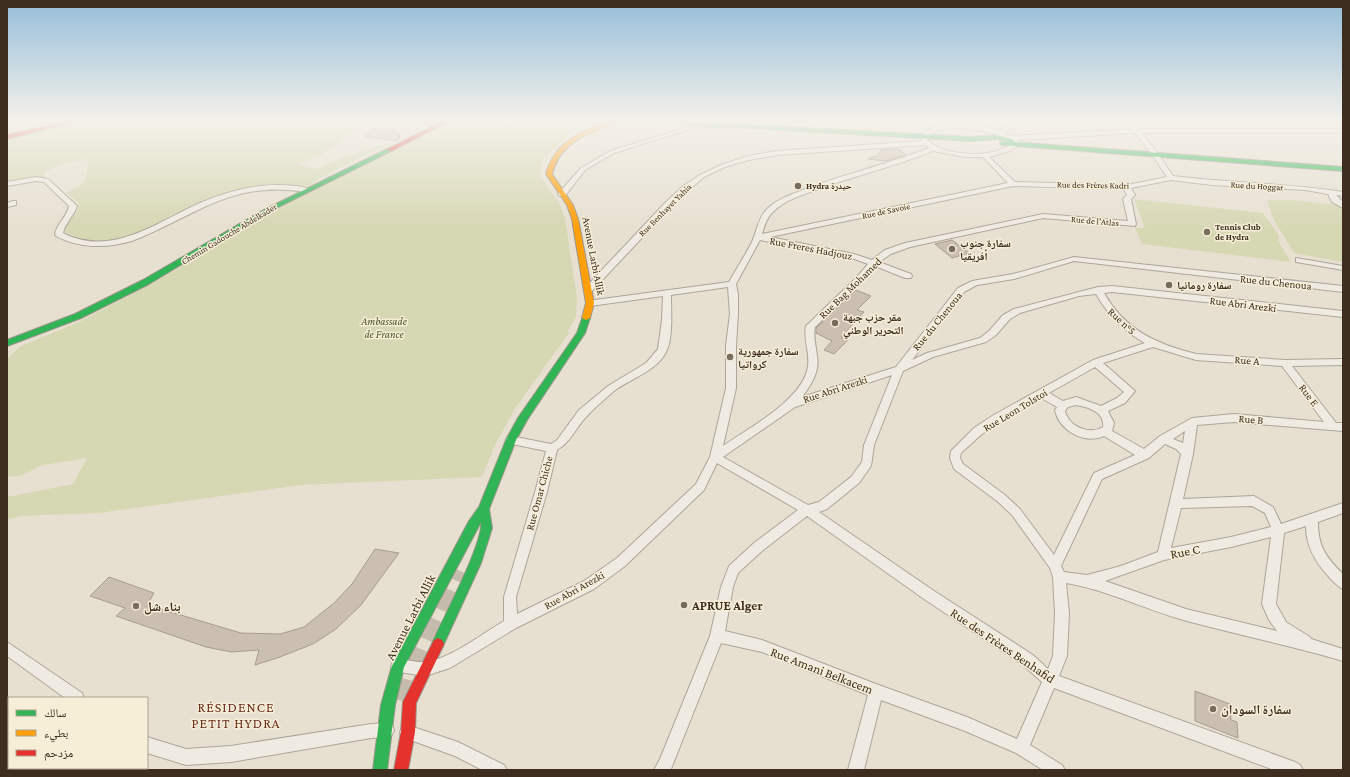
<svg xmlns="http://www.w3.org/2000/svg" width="1350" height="777" viewBox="0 0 1350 777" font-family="'Crimson Pro','Noto Naskh Arabic',serif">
  <rect width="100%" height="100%" fill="#e7e0d1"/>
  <g fill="#d6d7b3">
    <path d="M86,120H218L235,121L244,120H391C388,122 382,127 377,128C368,130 363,124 352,131L351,134L323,154L296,164L316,169L347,156L378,146L390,144C366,155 342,166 319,179C315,182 308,187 303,188C298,188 289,184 282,184C265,184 246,187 229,192C179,207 116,265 65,231C66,220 78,215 79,203L66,193C88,183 86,182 88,159L65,163L44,172L45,177H29L7,182V140Z"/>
    <path d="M403,120H436L419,129Z"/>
    <path d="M457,120H606L569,134L542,161L540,176L559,203L565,218L577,298L576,317L568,330L569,333L516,407L496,443L482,477L300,485L99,513L20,516L7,520V497L73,484L87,458L43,465L20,476L7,477V359L21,346L79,322L152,284L278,207Z"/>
    <path d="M1134,199L1263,213L1279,236L1278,241L1291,262L1142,244L1135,228H1145Z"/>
    <path d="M1267,200H1291L1338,205L1343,208V262L1294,253L1273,218Z"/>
  </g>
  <g fill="#cbbfb2" stroke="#a89c90">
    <path d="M384,128L396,130L393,132L400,135L399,140L396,141L364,136L374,129L380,131Z"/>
    <path d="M896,149L902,151L906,155L886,161L868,159L878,155L881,150Z"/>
    <path d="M952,240L969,253L952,258L935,244Z"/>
    <path d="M856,290L871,296L857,310L864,312L841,337L848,340L834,354L824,350L832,341L816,333V328Z"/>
    <path d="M375,549L399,553L361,605L336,629L313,644L280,657L255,665L259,650L231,652L206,647L116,616L125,608L90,596L109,577L154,593L147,605L241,633L280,634L304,627L334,603L352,584Z"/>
    <path d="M1195,691L1230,704L1231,720L1237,722L1238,738L1195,721Z"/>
  </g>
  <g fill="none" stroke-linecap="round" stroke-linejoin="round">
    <path stroke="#c5bcae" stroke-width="22" stroke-dasharray="22 11" stroke-linecap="butt" d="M403,701L409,678L458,570"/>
    <g stroke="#ada599" stroke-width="2">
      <g id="street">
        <path d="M711,120H719L614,153L585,170L565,196H559L558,194L581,168L610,151Z"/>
        <path d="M1026,120H1034L1009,129L1004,133L1011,136L1133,129L1131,120H1137L1140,129H1343V133H1142L1158,154L1173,176C1230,183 1287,183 1343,192V196L1336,195L1343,202V208L1332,202L1328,194L1305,190L1212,185L1171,180L1131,188L1135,195L1131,199L1136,224L1135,226L1043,218L910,247L891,254L879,262L911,274L912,276L911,278H905L875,266L863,281L815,327C813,337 816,346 817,356C820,372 811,385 802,397L896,367L958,288L972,281L1013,274L1074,257L1343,286V292L1074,261L1014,279L977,285L964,292L912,360L927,353L980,338L989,331L1003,315L1014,309L1098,287L1112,286L1343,311V317L1112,292L1104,293C1125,330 1156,344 1196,354L1285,360L1343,359V365L1292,366L1336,423H1343V431L1234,422L1197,425L1193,454L1183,499L1254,496L1273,507L1281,524L1343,503V513L1318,522C1318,547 1326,557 1343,574V589C1337,586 1333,581 1329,577C1315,562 1306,546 1306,526L1284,533L1276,604L1286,622L1310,637L1311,639L1343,649V661C1292,646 1239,635 1187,621C1146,610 1108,590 1066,583L1069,613L1067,656L1059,676L1295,762L1300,765L1303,770H1274L1054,688L1030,745L1062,765L1065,770H1043L1016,753L965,731L881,700L864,770H848L868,695L762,652L721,643L671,769L654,770L660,759L710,636L721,587L729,566L754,543L798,510L717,463L704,490L625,566L594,589L516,628L450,668L425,676L393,671L391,666L393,661C404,657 416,664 427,662C455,656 480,635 504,621V597L535,492L546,451L507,443L506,440L507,437L511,436L551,444L557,440L579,410L608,386L646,363L658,349L662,320L663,296L590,306L587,305L586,303L587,301L729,282C736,269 745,256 752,242C757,231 758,218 767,209C778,198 796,193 810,187C850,173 890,163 929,148L925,145L777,155L749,160L725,167L704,177L689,190L670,208L591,292H585L584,290L585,288L664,204L683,186L700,175L721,165L748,156L777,151L922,141L920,137C937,117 977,124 999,131L1005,127ZM952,128C974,128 994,131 1013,143C1007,147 1001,150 993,152C976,156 935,154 926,137L935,131ZM1135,133L1153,156L1167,177L1127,185L1015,182L989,157L1010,151L1020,144V142L1017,140ZM933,151L965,157H983L1008,183L762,234C764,227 767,217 773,212C783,201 802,195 816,190C855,176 895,166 933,151ZM1013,186L1124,189L1127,195L1123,199L1128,221L1043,214L905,243L885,250L872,260L854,254L770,237ZM760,240L852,258L868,264L857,277L806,326C803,340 810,352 808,366C804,399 749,428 723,446L736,388V345L738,314V294L736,284ZM728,287L730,314L726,345V388L710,457L696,484L617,558L584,581L517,614L516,597L547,492L557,450C571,442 576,427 587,416C595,407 605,399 614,391C631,378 658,371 667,350C673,337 671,309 671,295ZM1096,294C1108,315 1123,331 1145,343L1093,360L992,416L974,428L951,451L950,458L954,469L997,501L1012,515L1050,568L1053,577L1055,613L1053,656L1048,669L1033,655L934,591L819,512L827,509L859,483L871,466L874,445L903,371L933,357L986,342L996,335L1010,319L1020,313L1079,296ZM1153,347L1196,360L1282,366L1324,422L1234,414L1192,418L1160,436L1144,449L1112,431L1114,423L1108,411L1125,403L1135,391L1103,363ZM1095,367L1124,392L1117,398L1101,406L1076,397L1063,401L1049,393ZM892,375L864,445L862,462L851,477L819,502L808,505L723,457L795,407ZM1041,398L1057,407L1055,410C1059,430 1084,445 1104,436L1135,455L1094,473L1054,555L1020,509L1005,495L963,464L960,458L961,453L982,434ZM1076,405C1088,407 1105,412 1103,427C1089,435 1069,427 1065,411L1068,407ZM1185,431L1183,443L1173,439ZM1165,444L1176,449L1181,454L1158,552L1121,566L1087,575L1064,572L1061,566L1102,479L1149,458ZM1252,506L1265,513L1271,527L1231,537L1171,548L1181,508ZM807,516L924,599L1023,665L1042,682L1017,739L967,717L876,684L762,640L725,631L733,587L738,573L762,551ZM1271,537L1262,604L1269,620L1277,631L1186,609L1105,581L1164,560L1231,547Z"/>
        <path d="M1322,120H1332L1343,122V126Z"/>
        <path d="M36,177L48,179L77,206C74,216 65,223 63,233C111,258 157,222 200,203C226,192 254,184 282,185C290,186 303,185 309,190L305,192C230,180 196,216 132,241C108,248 79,249 56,236L55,234C57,223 67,217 69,206L44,182L36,181L7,186V182Z"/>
        <path d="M13,201H16V205L7,207V203Z"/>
        <path d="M1296,258L1343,266V270L1296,262Z"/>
        <path d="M7,642L82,693L84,698H65L7,656Z"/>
        <path d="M387,723L392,725L394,730L392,735L387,737L371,738L231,762L186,765L147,753V737L186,749L231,746L371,724Z"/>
        <path d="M407,725L458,742L504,765L507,770H482L455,756L402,737L400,732L402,727Z"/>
        <path d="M77,768H94L93,770H76Z"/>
      </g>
    </g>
    <g stroke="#9c958a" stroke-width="2">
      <g id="fast">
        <path d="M217,120H234C230,123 221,123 217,120Z"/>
        <path d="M719,123L971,137L997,135L1014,140V142L1343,167V171L1002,145L1000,144V142H1008L997,139L971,141L717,126V124Z"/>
        <path d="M389,148L392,150L391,151L266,213L149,284L81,318L7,346V340L75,314L143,280L262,211Z"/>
        <path d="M583,316H586L590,318L585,333L527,420L516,440L489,509L492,528L481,563L442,648L438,650L434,648L432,644C442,620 484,543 481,522L404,667L395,705L387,770H373L381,705L392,666L469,521L479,507L506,440L518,418L577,333Z"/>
      </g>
    </g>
    <g stroke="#9c958a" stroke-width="2">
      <path id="slow" d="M613,120H620C614,124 606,126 600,129C576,138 559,148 552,174L573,205L578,219L594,303L590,318L586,320L582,318L586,303L572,219L567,205L546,174C555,140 583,131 613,120Z"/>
    </g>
    <g stroke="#9c958a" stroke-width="2">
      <g id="jam">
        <path d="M73,120H82L7,139V135Z"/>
        <path d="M445,120H452L391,151L386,150Z"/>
        <path d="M438,638L442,640L444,644L416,703L415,732L408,770H394L401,732L403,702L434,640Z"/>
      </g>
    </g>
    <use href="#street" fill="#efebe3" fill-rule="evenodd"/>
    <use href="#fast" fill="#30b455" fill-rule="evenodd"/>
    <use href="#slow" fill="#ff9f0a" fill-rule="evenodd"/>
    <use href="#jam" fill="#e5322d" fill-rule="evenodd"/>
    <g stroke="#9c958a" stroke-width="8" stroke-linecap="butt">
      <path id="fast-bridge" d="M682,121L719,125"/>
    </g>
    <use href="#fast-bridge" stroke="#30b455" stroke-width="6"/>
  </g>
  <linearGradient id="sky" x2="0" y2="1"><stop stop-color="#96bed9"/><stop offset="0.53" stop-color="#f4f1ea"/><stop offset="1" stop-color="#f4f1ea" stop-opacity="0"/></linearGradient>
  <rect width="1350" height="228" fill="url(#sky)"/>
  <g fill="#786c5e" stroke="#f7eed8" stroke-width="1.5">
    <circle cx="798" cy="186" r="4"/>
    <circle cx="1207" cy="232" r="4"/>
    <circle cx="952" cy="249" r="4"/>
    <circle cx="1169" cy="285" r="4"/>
    <circle cx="835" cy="323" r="4"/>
    <circle cx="730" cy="357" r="4"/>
    <circle cx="684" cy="605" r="4"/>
    <circle cx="136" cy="606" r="4"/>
    <circle cx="1213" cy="709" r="4"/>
  </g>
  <g text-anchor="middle" stroke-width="3" stroke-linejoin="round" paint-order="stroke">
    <g font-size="9" fill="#3d2e20" stroke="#f7eed8">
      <text transform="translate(1093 185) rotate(1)" y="3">Rue des Frères Kadri</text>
      <text transform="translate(1257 186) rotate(3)" y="3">Rue du Hoggar</text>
      <text transform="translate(665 210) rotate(-45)" y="3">Rue Benhayet Yahia</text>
      <text transform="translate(886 211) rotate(-12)" y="3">Rue de Savoie</text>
      <text transform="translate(1095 221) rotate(5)" y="3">Rue de l'Atlas</text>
      <text transform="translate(229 234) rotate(-31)" y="3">Chemin Gadouche Abdelkader</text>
    </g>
    <g font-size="9" font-weight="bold" fill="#3d2e20" stroke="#f7eed8" text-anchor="start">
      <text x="806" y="189">Hydra حيدرة</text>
      <text x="1215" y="230">Tennis Club<tspan x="1215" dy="10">de Hydra</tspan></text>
    </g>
    <g font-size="11" font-weight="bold" fill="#3d2e20" stroke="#f7eed8" text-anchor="start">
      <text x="960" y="247">سفارة جنوب<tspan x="960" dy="13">أفريقيا</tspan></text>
      <text x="1177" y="289">سفارة رومانيا</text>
      <text x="843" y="321">مقر حزب جبهة<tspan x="843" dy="13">التحرير الوطني</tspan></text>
      <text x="738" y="355">سفارة جمهورية<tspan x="738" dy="13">كرواتيا</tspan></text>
    </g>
    <g font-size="11" fill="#3d2e20" stroke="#f7eed8">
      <text transform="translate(811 248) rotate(11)" y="4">Rue Freres Hadjouz</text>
      <text transform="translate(594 256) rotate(79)" y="4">Avenue Larbi Allik</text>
      <text transform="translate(1276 282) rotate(6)" y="4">Rue du Chenoua</text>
      <text transform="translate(850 288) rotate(-44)" y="4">Rue Bag Mohamed</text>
      <text transform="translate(1243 304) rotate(7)" y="4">Rue Abri Arezki</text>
      <text transform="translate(937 321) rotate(-51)" y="4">Rue du Chenoua</text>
      <text transform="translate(1122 321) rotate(43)" y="4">Rue n°5</text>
      <text transform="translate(1247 360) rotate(4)" y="4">Rue A</text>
      <text transform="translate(835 389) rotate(-18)" y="4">Rue Abri Arezki</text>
      <text transform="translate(1309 395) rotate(53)" y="4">Rue E</text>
      <text transform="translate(1015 410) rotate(-31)" y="4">Rue Leon Tolstoi</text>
      <text transform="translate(1251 419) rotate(5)" y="4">Rue B</text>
      <text transform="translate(539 493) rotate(-75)" y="4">Rue Omar Chiche</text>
      <text transform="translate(574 590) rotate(-29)" y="4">Rue Abri Arezki</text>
    </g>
    <g font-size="11" font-style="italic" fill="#4d5a26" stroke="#f7eed8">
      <text x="384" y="325">Ambassade<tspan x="384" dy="13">de France</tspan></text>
    </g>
    <g font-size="13" fill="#3d2e20" stroke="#f7eed8">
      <text transform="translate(1185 551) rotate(-11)" y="5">Rue C</text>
      <text transform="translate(410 617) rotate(-63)" y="5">Avenue Larbi Allik</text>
      <text transform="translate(1003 645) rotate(34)" y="5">Rue des Frères Benhafid</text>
      <text transform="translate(822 670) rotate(21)" y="5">Rue Amani Belkacem</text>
    </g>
    <g font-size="13" font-weight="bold" fill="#3d2e20" stroke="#f7eed8" text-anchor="start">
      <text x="692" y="610">APRUE Alger</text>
      <text x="144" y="611">بناء شل</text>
      <text x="1221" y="714">سفارة السودان</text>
    </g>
    <g font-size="14" letter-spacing="1" fill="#6b2e1e" stroke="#f7eed8">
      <text x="236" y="712">RÉSIDENCE<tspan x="236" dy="16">PETIT HYDRA</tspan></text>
    </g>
  </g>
  <rect width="1350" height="777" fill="none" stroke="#3d2e20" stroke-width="16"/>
  <rect x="8" y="697" width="140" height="72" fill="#f7eed8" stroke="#ada18e"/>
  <rect x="16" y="710" width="20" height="6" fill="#30b455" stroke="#ada18e"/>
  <text x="44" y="717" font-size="12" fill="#3d2e20">سالك</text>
  <rect x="16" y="730" width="20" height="6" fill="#ff9f0a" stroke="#ada18e"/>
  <text x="44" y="737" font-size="12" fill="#3d2e20">بطيء</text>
  <rect x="16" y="750" width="20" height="6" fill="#e5322d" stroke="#ada18e"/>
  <text x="44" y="757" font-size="12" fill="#3d2e20">مزدحم</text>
</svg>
